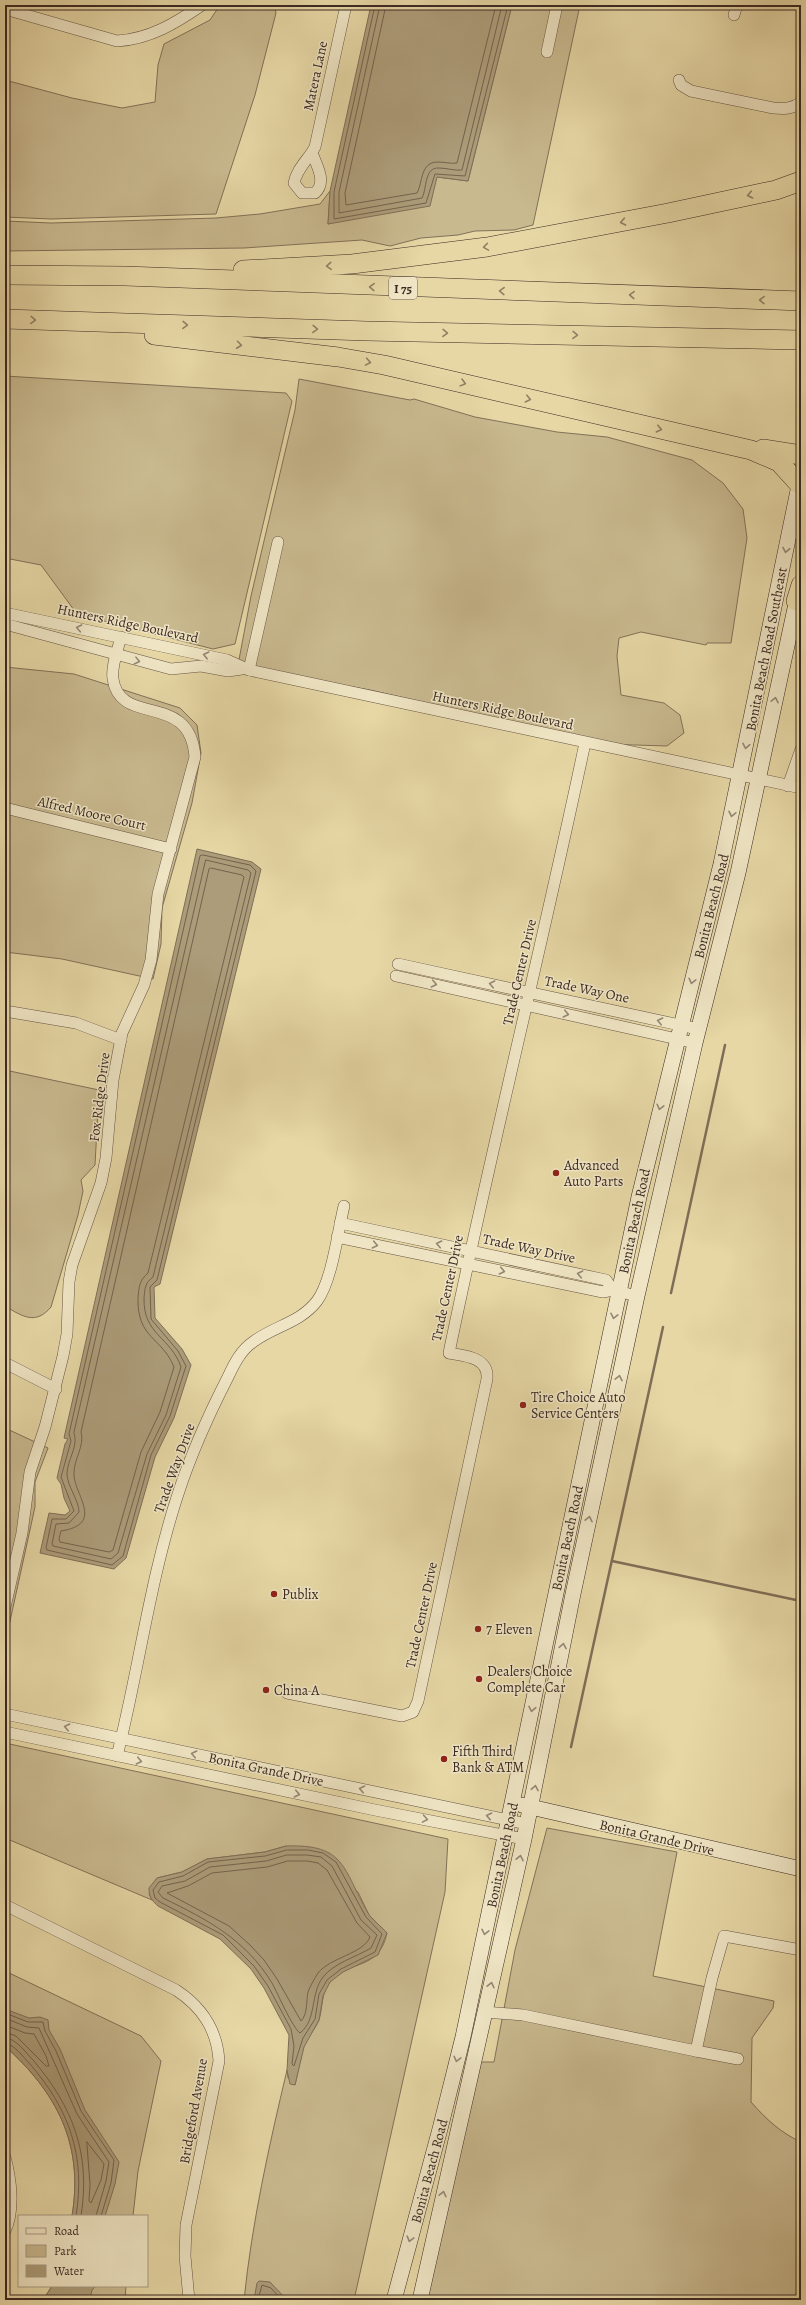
<svg xmlns="http://www.w3.org/2000/svg" width="806" height="2305" viewBox="0 0 806 2305" font-family="Alegreya,serif">
  <rect width="100%" height="100%" fill="#e6d7a5"/>
  <filter id="stains"><feTurbulence type="fractalNoise" baseFrequency=".005" numOctaves="4"/><feColorMatrix values="0 0 0 0 .2 0 0 0 0 .09 0 0 0 0 .02 0 0 0 .5 -.17"/></filter>
  <radialGradient id="worn" r=".72"><stop offset=".6" stop-color="#630" stop-opacity="0"/><stop offset="1" stop-color="#630" stop-opacity=".3"/></radialGradient>
  <g fill="#c9b98f" stroke="#827159">
    <path d="M220,5H274L276,13L255,95L216,214L51,219L5,217V80L72,98L122,108L155,102L158,65L164,44L210,20Z"/>
    <path d="M512,5H580L533,225L514,230L475,231L458,235L421,238L390,246L362,240L244,248L5,251V221L51,223L216,218L260,214L320,204L330,191L328,224L437,177L468,181Z"/>
    <path d="M5,376L286,393L292,401L235,644L213,649L77,614L41,565L5,558Z"/>
    <path d="M299,379L410,400L414,399L475,417L557,432L607,437L692,460L723,483L743,509L747,538L731,643H707L706,645L641,632L619,638L617,656L621,695L664,703L680,715L684,733L667,746L603,744L370,690L266,672L238,665L251,596L295,410Z"/>
    <path d="M5,667L74,674L180,708L197,725L201,753L192,803L162,908L161,944L153,979L62,959L5,952Z"/>
    <path d="M5,1070L99,1090L95,1165L81,1180L83,1191L78,1215L51,1307C36,1325 23,1317 5,1306Z"/>
    <path d="M5,1428L48,1448L35,1482V1507L5,1644Z"/>
    <path d="M801,1596V1650L797,1622Z"/>
    <path d="M5,1743L448,1839L445,1892L354,2300H244C252,2222 269,2146 287,2070L288,2078L295,2085C298,2072 300,2059 304,2046C307,2037 315,2030 319,2020C323,2007 321,1993 330,1982C350,1959 379,1971 387,1933L369,1915L358,1892L286,1846L265,1852L207,1859L182,1872L157,1878L149,1894L152,1900L5,1838Z"/>
    <path d="M547,1828L677,1852L653,1976L774,2001L773,2008L752,2038L751,2102C766,2119 781,2133 801,2142V2300H425L478,2062H494L515,1950Z"/>
    <path d="M5,1971L141,2036L161,2061L138,2171L133,2216H72C84,2144 57,2093 5,2046Z"/>
    <path d="M52,2286H126L125,2300H43Z"/>
  </g>
  <g fill="#ac9c79" stroke="#7f6e57">
    <path d="M371,5H512L468,181L437,177L430,206L328,224L330,191Z"/>
    <path d="M197,849L252,862L261,869L160,1284L154,1287L155,1318L182,1349L191,1365L174,1418L155,1457L126,1558L114,1569L40,1553L49,1513L65,1515L70,1511L64,1498L61,1484L57,1478L65,1444L68,1439L64,1438Z"/>
    <path d="M286,1846C346,1844 342,1868 368,1913C372,1920 381,1926 387,1933L378,1955L343,1972L330,1982L323,1996L319,2020L304,2047L295,2085L290,2084L287,2070L289,2035L264,1988L251,1969L220,1939L158,1906C151,1900 149,1896 149,1888L157,1878L182,1872L207,1859L265,1852Z"/>
    <path d="M5,2009L29,2018L40,2017L48,2020L49,2030L60,2049L85,2110L119,2162L115,2184L105,2216H72C84,2144 57,2093 5,2046Z"/>
    <path d="M259,2281L270,2282L287,2300H254L257,2283Z"/>
    <path d="M52,2286H96L92,2290L90,2300H43Z"/>
  </g>
  <g fill="none" stroke-linecap="round" stroke-linejoin="round">
    <g stroke="#74624e" stroke-width="1">
      <path d="M375,5L334,192V219L426,203L435,174L465,176L508,5"/>
      <path d="M380,5L339,192V213L422,198C427,189 424,167 439,168C447,168 455,171 462,170L502,5"/>
      <path d="M386,5L345,193L346,205L417,193C423,182 420,162 438,162C445,162 451,164 457,163L496,5"/>
      <path d="M203,855L250,865L256,871L157,1280L150,1287L151,1319L178,1351L186,1366L170,1416L151,1455L123,1556L112,1565L47,1550L46,1548L52,1519H66L74,1511L61,1477L71,1441L69,1434L200,856Z"/>
      <path d="M206,860L248,870L251,873L153,1277C145,1283 145,1288 144,1298C143,1335 171,1337 181,1367L166,1415L147,1454L118,1553L111,1559L53,1546L52,1544L56,1524L69,1523L79,1512C79,1500 67,1486 67,1474C67,1460 79,1446 74,1433Z"/>
      <path d="M211,868L242,875L244,877L148,1273C139,1281 139,1287 138,1298C137,1339 162,1337 174,1367L160,1412L141,1452L113,1550L109,1552L60,1542L59,1539L61,1531C106,1524 73,1494 74,1473C74,1458 85,1446 81,1432L209,869Z"/>
      <path d="M287,1850H308L323,1853L336,1862L366,1917L382,1934L375,1952L341,1969L327,1980L319,1994L315,2019L303,2038L294,2066L292,2064L294,2046L291,2029L268,1986L254,1966L223,1935L160,1902L155,1898L153,1890L159,1882L183,1876L208,1862L265,1856Z"/>
      <path d="M287,1855H307L321,1857L332,1866L361,1920L377,1935L371,1948C356,1957 334,1963 323,1977C310,1994 317,2020 300,2033C292,2027 278,1994 272,1983C245,1939 208,1920 163,1898L158,1892L162,1886L185,1881L210,1867L266,1861Z"/>
      <path d="M288,1861H307L318,1863L327,1870L357,1923L370,1937C363,1954 331,1957 318,1973C315,1978 310,1986 308,1992C306,2001 308,2014 301,2021L277,1979L264,1960L250,1945L229,1926L167,1893L188,1886L212,1873L267,1867Z"/>
      <path d="M5,2013L28,2022H43L45,2031L56,2051L81,2111L114,2160L111,2183L101,2216"/>
      <path d="M5,2018L27,2027L39,2028L77,2114L109,2162L106,2181L96,2216"/>
      <path d="M5,2025L25,2033L34,2034L46,2056L49,2066H46L16,2036L5,2032"/>
      <path d="M5,2038C16,2038 26,2053 33,2060C73,2107 91,2154 81,2216"/>
      <path d="M5,2043C14,2044 24,2058 30,2064C69,2109 86,2156 76,2216"/>
      <path d="M87,2142L104,2164L101,2180L91,2203L89,2201L90,2185Z"/>
      <path d="M258,2300L262,2285L271,2288L282,2300"/>
    </g>
    <g stroke="#7f6e57" stroke-width="2.5">
      <path d="M671,1293L725,1045"/>
      <path d="M612,1561L796,1600"/>
      <path d="M571,1747L663,1327"/>
    </g>
    <g stroke="#665444" stroke-width="12">
      <g id="street">
        <path d="M5,9L117,41C150,39 176,23 202,5"/>
        <path d="M734,15L737,5"/>
        <path d="M547,52L557,5"/>
        <path d="M679,80L681,85L691,91L773,108C784,109 793,109 801,102"/>
        <path d="M312,153C317,166 327,182 315,193H302L294,183C297,168 308,160 315,147L346,5"/>
        <path d="M5,613L227,660L249,670L801,788"/>
        <path d="M5,624L171,669L201,666L228,671L242,669"/>
        <path d="M249,670L278,542"/>
        <path d="M788,786L801,749"/>
        <path d="M5,808L171,849"/>
        <path d="M398,964L698,1029"/>
        <path d="M396,976L695,1043"/>
        <path d="M5,1011L76,1023L121,1040"/>
        <path d="M340,1223L606,1280L613,1290"/>
        <path d="M337,1237L603,1292L613,1290L637,1296"/>
        <path d="M5,1363L56,1389"/>
        <path d="M5,1607L22,1533L30,1472L45,1427L63,1356L67,1334L69,1282L72,1265L101,1183L106,1158L113,1080L122,1033L144,985L151,960L158,894L195,757C190,690 120,728 113,679C111,666 118,649 121,637"/>
        <path d="M287,1693L402,1716L413,1712L418,1701L487,1379C489,1357 465,1356 449,1353C491,1149 542,947 585,743"/>
        <path d="M5,1714L527,1824"/>
        <path d="M5,1732L375,1810L524,1839"/>
        <path d="M117,1756C139,1669 150,1579 178,1494C191,1454 209,1414 228,1377C234,1364 241,1350 253,1342C274,1326 300,1323 317,1301C332,1281 338,1231 344,1206"/>
        <path d="M5,1905L176,1990C202,2007 217,2029 219,2061L186,2225L185,2256L189,2300"/>
        <path d="M484,2012L523,2015L696,2051L712,1978L724,1936L801,1950"/>
        <path d="M696,2051L738,2059"/>
        <path d="M5,2157C11,2179 15,2210 5,2231"/>
      </g>
    </g>
    <g stroke="#3b2923" stroke-width="16">
      <g id="secondary">
        <path d="M522,1805L801,1869"/>
        <path d="M394,2300L440,2129L463,2037L639,1197L721,864L801,476"/>
        <path d="M420,2300L524,1839L573,1594L637,1296L695,1043L738,873L799,590"/>
      </g>
    </g>
    <g stroke="#3b2923" stroke-width="20">
      <g id="highway">
        <path d="M243,270L352,264L487,247L668,213L776,190L801,181"/>
        <path d="M5,275L125,276L801,301"/>
        <path d="M5,319L367,331L801,340"/>
        <path d="M154,335L338,357L384,365L751,450L779,462L799,484"/>
        <path d="M763,449L801,455"/>
        <path d="M796,601L801,585"/>
      </g>
    </g>
    <use href="#street" stroke="#efe5c4" stroke-width="11"/>
    <use href="#secondary" stroke="#efe5c4" stroke-width="15"/>
    <use href="#highway" stroke="#e6d7a5" stroke-width="19"/>
  </g>
  <defs><path id="oneway-chevron" d="M-2-3.5L2.5 0L-2 3.5" fill="none" stroke-width="1.6" stroke-linecap="round" stroke-linejoin="round"/></defs>
  <g stroke="#908064">
    <use href="#oneway-chevron" transform="translate(750 195) rotate(168)"/>
    <use href="#oneway-chevron" transform="translate(623 222) rotate(169)"/>
    <use href="#oneway-chevron" transform="translate(486 247) rotate(171)"/>
    <use href="#oneway-chevron" transform="translate(329 266) rotate(176)"/>
    <use href="#oneway-chevron" transform="translate(372 287) rotate(-178)"/>
    <use href="#oneway-chevron" transform="translate(502 291) rotate(-178)"/>
    <use href="#oneway-chevron" transform="translate(632 295) rotate(-178)"/>
    <use href="#oneway-chevron" transform="translate(762 300) rotate(-178)"/>
    <use href="#oneway-chevron" transform="translate(33 320) rotate(2)"/>
    <use href="#oneway-chevron" transform="translate(185 325) rotate(2)"/>
    <use href="#oneway-chevron" transform="translate(315 329) rotate(2)"/>
    <use href="#oneway-chevron" transform="translate(445 333) rotate(1)"/>
    <use href="#oneway-chevron" transform="translate(575 335) rotate(1)"/>
    <use href="#oneway-chevron" transform="translate(239 345) rotate(7)"/>
    <use href="#oneway-chevron" transform="translate(368 362) rotate(10)"/>
    <use href="#oneway-chevron" transform="translate(463 383) rotate(15)"/>
    <use href="#oneway-chevron" transform="translate(528 399) rotate(13)"/>
    <use href="#oneway-chevron" transform="translate(659 429) rotate(13)"/>
  </g>
  <g stroke="#958774">
    <use href="#oneway-chevron" transform="translate(786 550) rotate(101)"/>
    <use href="#oneway-chevron" transform="translate(79 628) rotate(-169)"/>
    <use href="#oneway-chevron" transform="translate(206 655) rotate(-167)"/>
    <use href="#oneway-chevron" transform="translate(137 661) rotate(14)"/>
    <use href="#oneway-chevron" transform="translate(775 700) rotate(-78)"/>
    <use href="#oneway-chevron" transform="translate(746 746) rotate(101)"/>
    <use href="#oneway-chevron" transform="translate(732 814) rotate(102)"/>
    <use href="#oneway-chevron" transform="translate(692 981) rotate(104)"/>
    <use href="#oneway-chevron" transform="translate(434 984) rotate(13)"/>
    <use href="#oneway-chevron" transform="translate(492 984) rotate(-168)"/>
    <use href="#oneway-chevron" transform="translate(566 1014) rotate(13)"/>
    <use href="#oneway-chevron" transform="translate(660 1021) rotate(-168)"/>
    <use href="#oneway-chevron" transform="translate(660 1107) rotate(104)"/>
    <use href="#oneway-chevron" transform="translate(439 1244) rotate(-168)"/>
    <use href="#oneway-chevron" transform="translate(375 1245) rotate(12)"/>
    <use href="#oneway-chevron" transform="translate(502 1271) rotate(12)"/>
    <use href="#oneway-chevron" transform="translate(580 1274) rotate(-168)"/>
    <use href="#oneway-chevron" transform="translate(614 1316) rotate(102)"/>
    <use href="#oneway-chevron" transform="translate(619 1378) rotate(-78)"/>
    <use href="#oneway-chevron" transform="translate(589 1519) rotate(-78)"/>
    <use href="#oneway-chevron" transform="translate(563 1646) rotate(-79)"/>
    <use href="#oneway-chevron" transform="translate(532 1709) rotate(101)"/>
    <use href="#oneway-chevron" transform="translate(67 1727) rotate(-168)"/>
    <use href="#oneway-chevron" transform="translate(194 1754) rotate(-168)"/>
    <use href="#oneway-chevron" transform="translate(139 1761) rotate(12)"/>
    <use href="#oneway-chevron" transform="translate(535 1788) rotate(-79)"/>
    <use href="#oneway-chevron" transform="translate(362 1789) rotate(-168)"/>
    <use href="#oneway-chevron" transform="translate(297 1794) rotate(12)"/>
    <use href="#oneway-chevron" transform="translate(489 1816) rotate(-168)"/>
    <use href="#oneway-chevron" transform="translate(425 1819) rotate(10)"/>
    <use href="#oneway-chevron" transform="translate(520 1858) rotate(-78)"/>
    <use href="#oneway-chevron" transform="translate(485 1932) rotate(102)"/>
    <use href="#oneway-chevron" transform="translate(491 1985) rotate(-77)"/>
    <use href="#oneway-chevron" transform="translate(457 2059) rotate(104)"/>
    <use href="#oneway-chevron" transform="translate(443 2194) rotate(-77)"/>
    <use href="#oneway-chevron" transform="translate(410 2239) rotate(105)"/>
  </g>
  <g fill="#8f2418" stroke="#efe5c4" stroke-width="1.5">
    <circle cx="556" cy="1173" r="4"/>
    <circle cx="523" cy="1405" r="4"/>
    <circle cx="274" cy="1594" r="4"/>
    <circle cx="478" cy="1629" r="4"/>
    <circle cx="479" cy="1679" r="4"/>
    <circle cx="266" cy="1690" r="4"/>
    <circle cx="444" cy="1759" r="4"/>
  </g>
  <g text-anchor="middle" stroke-width="3" stroke-linejoin="round" paint-order="stroke">
    <rect fill="#efe5c4" stroke="#716153" stroke-width="1" x="389" y="277" width="28" height="22" rx="3"/>
    <g font-size="13" font-weight="bold" fill="#3b2923">
      <text x="403" y="293">I 75</text>
    </g>
    <g font-size="14" fill="#3b2923" stroke="#efe5c4">
      <text transform="translate(315 76) rotate(-78)" y="5">Matera Lane</text>
      <text transform="translate(128 623) rotate(12)" y="5">Hunters Ridge Boulevard</text>
      <text transform="translate(766 649) rotate(-79)" y="5">Bonita Beach Road Southeast</text>
      <text transform="translate(503 710) rotate(12)" y="5">Hunters Ridge Boulevard</text>
      <text transform="translate(92 813) rotate(13)" y="5">Alfred Moore Court</text>
      <text transform="translate(711 906) rotate(-76)" y="5">Bonita Beach Road</text>
      <text transform="translate(519 972) rotate(-77)" y="5">Trade Center Drive</text>
      <text transform="translate(587 989) rotate(12)" y="5">Trade Way One</text>
      <text transform="translate(99 1097) rotate(-83)" y="5">Fox Ridge Drive</text>
      <text transform="translate(634 1221) rotate(-78)" y="5">Bonita Beach Road</text>
      <text transform="translate(529 1248) rotate(12)" y="5">Trade Way Drive</text>
      <text transform="translate(447 1288) rotate(-78)" y="5">Trade Center Drive</text>
      <text transform="translate(174 1468) rotate(-70)" y="5">Trade Way Drive</text>
      <text transform="translate(567 1538) rotate(-78)" y="5">Bonita Beach Road</text>
      <text transform="translate(421 1615) rotate(-78)" y="5">Trade Center Drive</text>
      <text transform="translate(266 1769) rotate(12)" y="5">Bonita Grande Drive</text>
      <text transform="translate(657 1837) rotate(13)" y="5">Bonita Grande Drive</text>
      <text transform="translate(502 1855) rotate(-78)" y="5">Bonita Beach Road</text>
      <text transform="translate(193 2111) rotate(-80)" y="5">Bridgeford Avenue</text>
      <text transform="translate(429 2171) rotate(-75)" y="5">Bonita Beach Road</text>
    </g>
    <g font-size="14" fill="#3b2923" stroke="#efe5c4" text-anchor="start">
      <text x="564" y="1170">Advanced<tspan x="564" dy="16">Auto Parts</tspan></text>
      <text x="531" y="1402">Tire Choice Auto<tspan x="531" dy="16">Service Centers</tspan></text>
      <text x="282" y="1599">Publix</text>
      <text x="486" y="1634">7 Eleven</text>
      <text x="487" y="1676">Dealers Choice<tspan x="487" dy="16">Complete Car</tspan></text>
      <text x="274" y="1695">China A</text>
      <text x="452" y="1756">Fifth Third<tspan x="452" dy="16">Bank &amp; ATM</tspan></text>
    </g>
  </g>
  <rect width="806" height="2305" fill="none" stroke="#e6d7a5" stroke-width="20"/>
  <rect x="6" y="6" width="794" height="2293" fill="none" stroke="#3b2923" stroke-width="2"/>
  <rect x="10" y="10" width="786" height="2285" fill="none" stroke="#3b2923"/>
  <rect x="18" y="2215" width="130" height="72" fill="#efe5c4" stroke="#a79a84"/>
  <rect x="26" y="2228" width="20" height="6" fill="#efe5c4" stroke="#a79a84"/>
  <text x="54" y="2235" font-size="12" fill="#3b2923">Road</text>
  <rect x="26" y="2245" width="20" height="12" fill="#c9b98f" stroke="#a79a84"/>
  <text x="54" y="2255" font-size="12" fill="#3b2923">Park</text>
  <rect x="26" y="2265" width="20" height="12" fill="#ac9c79" stroke="#a79a84"/>
  <text x="54" y="2275" font-size="12" fill="#3b2923">Water</text>
  <rect width="100%" height="100%" filter="url(#stains)"/>
  <rect width="100%" height="100%" fill="url(#worn)"/>
</svg>
